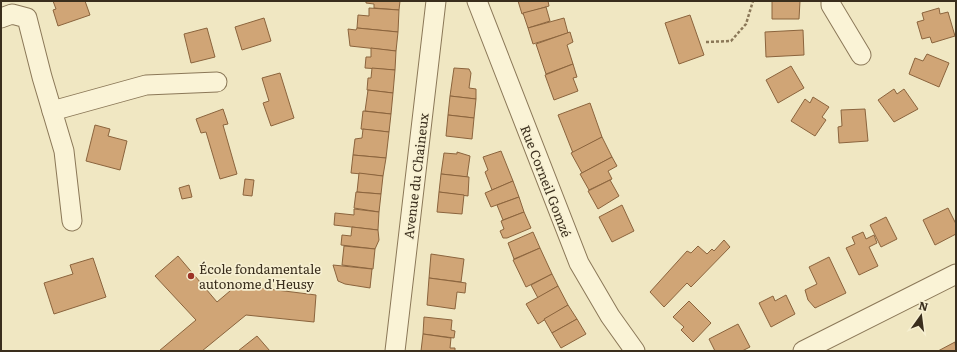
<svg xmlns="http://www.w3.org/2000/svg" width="957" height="352" viewBox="0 0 957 352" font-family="Literata,serif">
  <rect width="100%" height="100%" fill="#f0e7c2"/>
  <g fill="#d0a576" stroke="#8b643d">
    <path d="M53,1H85L90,15L58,26L53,10L56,9Z"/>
    <path d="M366,1H400L399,10L374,8V4L366,3Z"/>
    <path d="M518,1H548L549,6L522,14Z"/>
    <path d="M772,1H800L799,19H772Z"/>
    <path d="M546,7L550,21L528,28L523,13Z"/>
    <path d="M369,8L399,10L398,32L357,28L358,15L369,16Z"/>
    <path d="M939,8L940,14L948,12L955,36L932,43L930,37L922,39L917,22L924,20L922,13Z"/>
    <path d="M690,15L704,55L679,64L665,23Z"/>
    <path d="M264,18L271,41L242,50L235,27Z"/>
    <path d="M564,18L568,33L533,44L528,28Z"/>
    <path d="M207,28L215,57L191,63L184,34Z"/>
    <path d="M357,28L398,32L396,51L350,46L348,29L356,30Z"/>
    <path d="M803,30L804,55L766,57L765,32Z"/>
    <path d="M570,32L573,42L567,45L573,64L546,74L536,44Z"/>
    <path d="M371,48L396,51L395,70L365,68L366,57H371Z"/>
    <path d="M927,54L949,63L939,87L909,74L915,58L923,61Z"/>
    <path d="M573,64L577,77L573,78L578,91L554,100L545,75Z"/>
    <path d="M791,66L804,88L778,103L766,80Z"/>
    <path d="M372,68L395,70L393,93L367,90L368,78H371Z"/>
    <path d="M454,68L469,69L471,73L469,88L476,89V99L450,96Z"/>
    <path d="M280,73L294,118L271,126L263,103L269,101L262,78Z"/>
    <path d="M894,89L897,94L904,89L918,109L894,122L878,100Z"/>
    <path d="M368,90L393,93L391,114L365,111Z"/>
    <path d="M450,96L476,99L474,118L448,115Z"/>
    <path d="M813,97L829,107L822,117L826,120L815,136L791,121L805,99L810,103Z"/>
    <path d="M590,103L602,137L573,153L558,115Z"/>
    <path d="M223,109L228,124L223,125L237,174L220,179L206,132L201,133L196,119Z"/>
    <path d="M865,109L868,141L839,143L838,127L842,126L841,110Z"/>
    <path d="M363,111L391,114L389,132L361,129Z"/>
    <path d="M448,115L474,118L472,139L446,136Z"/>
    <path d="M95,125L110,129L108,136L127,141L120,170L86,161Z"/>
    <path d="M363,129L389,132L386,158L353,155L355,139L362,138Z"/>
    <path d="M602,137L612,157L582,173L571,153Z"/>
    <path d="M501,151L513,181L492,190L485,172L488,170L483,157Z"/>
    <path d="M457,152L470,156L467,177L441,174L444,153L457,154Z"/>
    <path d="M353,155L386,158L383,176L351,173Z"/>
    <path d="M612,157L617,166L608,171L612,179L589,190L580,174Z"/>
    <path d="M359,173L383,176L381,194L357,192Z"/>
    <path d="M441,174L469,177L468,196L439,192Z"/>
    <path d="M245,179L254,180L252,196L243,195Z"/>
    <path d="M610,180L619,196L598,209L588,191Z"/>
    <path d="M513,181L519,197L491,207L485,193Z"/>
    <path d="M189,185L192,197L182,199L179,188Z"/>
    <path d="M356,192L381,194L379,212L354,208Z"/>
    <path d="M439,192L464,195L462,214L437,212Z"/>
    <path d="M519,197L524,212L503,220L497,205Z"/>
    <path d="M622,205L634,231L612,242L599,217Z"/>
    <path d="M948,208L956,224V234L935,245L923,220Z"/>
    <path d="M354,209L379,212L378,230L334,225L335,213L354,215Z"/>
    <path d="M524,212L531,228L507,238H503L500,231L504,229L501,221Z"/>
    <path d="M886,217L897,239L881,247L870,225Z"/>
    <path d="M352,227L378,230L379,240L375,249L341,245L342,235L351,236Z"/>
    <path d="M533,232L540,248L514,259L508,243Z"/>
    <path d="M863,232L866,239L874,235L877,243L869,247L878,266L859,275L846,248L855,244L852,237Z"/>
    <path d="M724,240L730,247L691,287L687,283L664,307L650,292L687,251L691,253L698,246L707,254L712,249L714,251Z"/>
    <path d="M344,246L375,249L373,269L342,265Z"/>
    <path d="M540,248L552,274L526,287L513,260Z"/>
    <path d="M431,254L464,259L461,282L429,278Z"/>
    <path d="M178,256L217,302L237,285L316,295L314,322L246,315L202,351H159L196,320L155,276Z"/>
    <path d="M829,257L846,293L815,308L808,300L805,290L817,284L809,267Z"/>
    <path d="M93,258L106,297L54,314L44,283L73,274L70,265Z"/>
    <path d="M333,265L372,269L370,288L345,284L338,281Z"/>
    <path d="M552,274L558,286L538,298L531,285Z"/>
    <path d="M429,278L466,283L465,293L457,292L455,309L427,305Z"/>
    <path d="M558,286L568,305L538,324L526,304Z"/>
    <path d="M786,295L795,314L771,327L759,303L773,296L775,301Z"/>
    <path d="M689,301L711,323L693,342L681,330L684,327L673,317Z"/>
    <path d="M568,305L577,319L552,333L544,319Z"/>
    <path d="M424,317L452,320L451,330L455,331L454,338L423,334Z"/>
    <path d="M577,319L586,334L561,348L552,333Z"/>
    <path d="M738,324L750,347L742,351H715L709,339Z"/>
    <path d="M423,334L451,338L450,348H455V351H421Z"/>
    <path d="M257,336L270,351H238Z"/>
    <path d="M955,342L956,351H938Z"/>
  </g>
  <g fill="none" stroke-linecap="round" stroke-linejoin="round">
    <g stroke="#8b7858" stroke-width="21">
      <g id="street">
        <path d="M477,1L579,263L610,316L635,351"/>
        <path d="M831,1V5L861,55"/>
        <path d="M1,18L12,14L27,18L42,77L64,151L72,221"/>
        <path d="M52,111L146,85L217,82"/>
        <path d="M395,351L436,1"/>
        <path d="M803,351L956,274"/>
      </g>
    </g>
    <path stroke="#8b7858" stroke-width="2.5" stroke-dasharray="3 2" stroke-linecap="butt" d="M706,42L731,41L746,24L753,1"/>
    <use href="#street" stroke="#faf3d6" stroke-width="19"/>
  </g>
  <circle fill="#9c3226" stroke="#f7f0d2" stroke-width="1.5" cx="191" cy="276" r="4"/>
  <g text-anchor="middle" stroke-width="3.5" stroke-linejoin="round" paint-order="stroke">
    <g font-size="13" fill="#3a2e1d" stroke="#f7f0d2">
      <text transform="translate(416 176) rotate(-83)" y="5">Avenue du Chaineux</text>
      <text transform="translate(546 181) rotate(69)" y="5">Rue Corneil Gomzé</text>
    </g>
    <g font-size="13" fill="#3a2e1d" stroke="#f7f0d2" text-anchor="start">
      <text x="199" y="274">École fondamentale<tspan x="199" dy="15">autonome d'Heusy</tspan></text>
    </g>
  </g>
  <rect width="957" height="352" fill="none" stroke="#3a2e1d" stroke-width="4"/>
  <g transform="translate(921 316) rotate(14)" stroke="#f7f0d2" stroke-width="3" paint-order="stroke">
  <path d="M0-3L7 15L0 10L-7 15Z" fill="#3a2e1d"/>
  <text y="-6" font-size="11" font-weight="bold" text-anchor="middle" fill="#3a2e1d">N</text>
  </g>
</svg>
